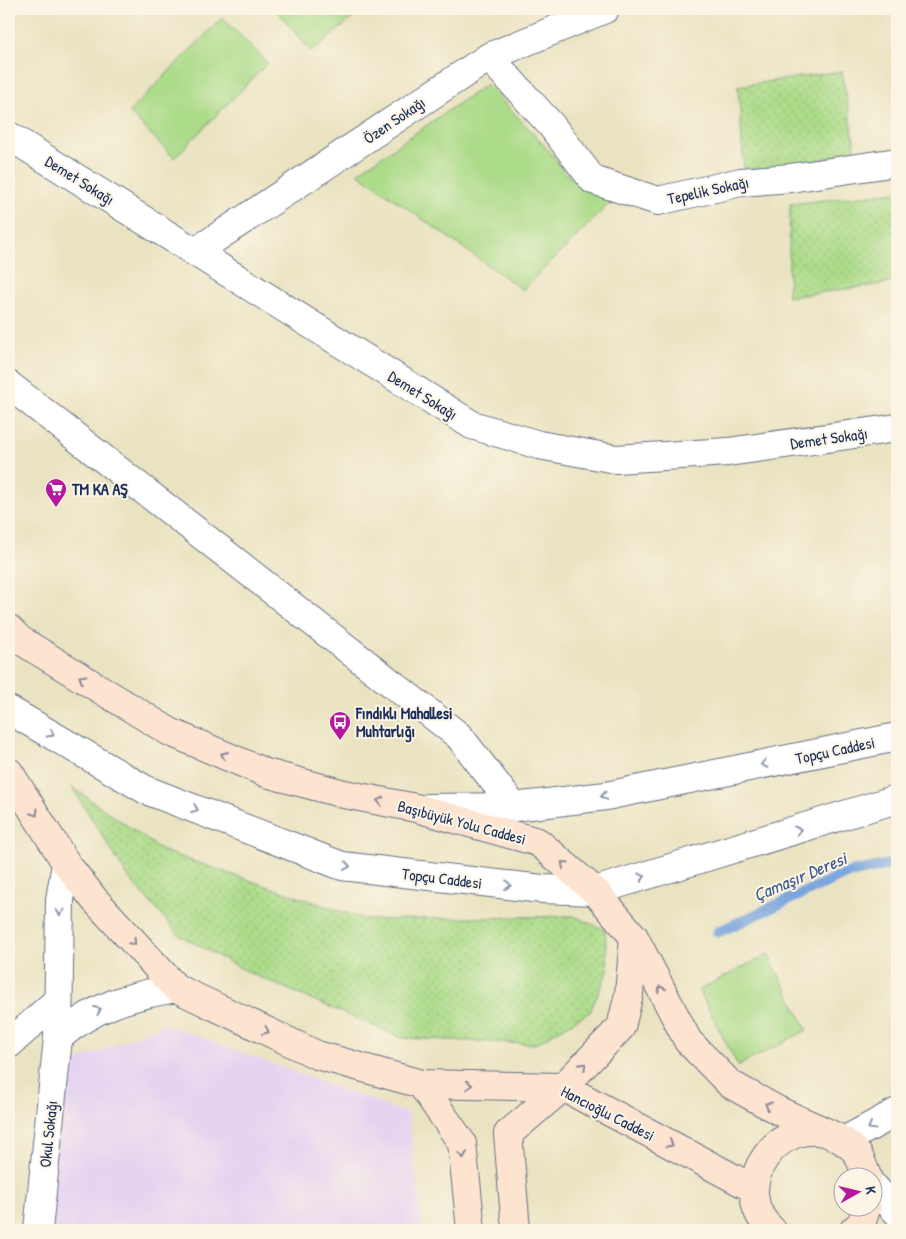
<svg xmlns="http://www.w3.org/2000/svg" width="906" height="1239" viewBox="0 0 906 1239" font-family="'Patrick Hand',sans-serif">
  <defs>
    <pattern id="grass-dots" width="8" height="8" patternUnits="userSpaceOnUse" patternTransform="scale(1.25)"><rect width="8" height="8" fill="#acdb89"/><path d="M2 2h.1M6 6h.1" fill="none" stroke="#93bc79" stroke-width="1.8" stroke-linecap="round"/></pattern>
  </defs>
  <rect width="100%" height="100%" fill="#fcf5e5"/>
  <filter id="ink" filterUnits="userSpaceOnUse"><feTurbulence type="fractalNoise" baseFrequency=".02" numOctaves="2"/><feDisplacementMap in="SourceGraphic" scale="10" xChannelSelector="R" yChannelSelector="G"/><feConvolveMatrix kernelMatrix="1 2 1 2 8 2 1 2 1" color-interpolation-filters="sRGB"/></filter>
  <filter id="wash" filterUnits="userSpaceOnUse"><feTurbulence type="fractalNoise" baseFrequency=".0096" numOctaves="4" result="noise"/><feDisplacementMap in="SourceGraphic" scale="20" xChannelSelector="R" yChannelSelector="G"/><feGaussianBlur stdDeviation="1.12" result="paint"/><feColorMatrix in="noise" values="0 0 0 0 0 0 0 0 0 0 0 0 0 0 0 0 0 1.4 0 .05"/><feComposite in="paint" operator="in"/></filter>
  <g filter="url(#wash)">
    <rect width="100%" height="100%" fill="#eae3c1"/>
    <path fill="#e5d3f1" d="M164,1024L408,1114L423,1230H41L49,1073Z"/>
    <g fill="url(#grass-dots)" stroke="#648574">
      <path d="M842,71L856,153L763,170L744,169L738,86Z"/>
      <path d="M897,192V282L788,297L790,204Z"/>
      <path d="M72,787L163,851L366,920L574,916L605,930L608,971L590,1012L535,1044L402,1038L252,974L179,935L128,877Z"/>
    </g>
    <g fill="#acdb89" stroke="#648574">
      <path d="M275,9H363L312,52Z"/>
      <path d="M222,18L268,63L174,158L129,112Z"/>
      <path d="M487,84L550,152L567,175L610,203L523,290L357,173Z"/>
      <path d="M768,954L807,1030L738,1066L699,990Z"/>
    </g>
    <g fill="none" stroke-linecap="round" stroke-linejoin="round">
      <path stroke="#73a3dd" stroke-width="11" d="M718,932L845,874L897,863"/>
    </g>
  </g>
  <g filter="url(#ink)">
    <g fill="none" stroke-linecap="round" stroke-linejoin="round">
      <g stroke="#636e81" stroke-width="30">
        <g id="minor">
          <path d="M489,57L551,125L593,180L658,201L741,182L790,178L897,162"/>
          <path d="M9,136L472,425L539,445L616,459L728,452L897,428"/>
          <path d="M195,252L489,57L605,9"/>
          <path d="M9,385L459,736L514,807"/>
          <path d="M58,1038C94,1006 129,996 176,988"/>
          <path d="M9,1044L57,1001"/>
          <path d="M844,1141L897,1112"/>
          <path d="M38,1230L58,1038L60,900L66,863"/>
        </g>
      </g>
      <g stroke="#636e81" stroke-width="30">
        <g id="tertiary">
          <path d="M9,710L146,790L342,866L542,889L595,891L897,799"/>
          <path d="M428,808L514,807L606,796L897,737"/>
          <path d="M874,1187L897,1212"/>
        </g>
      </g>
      <g stroke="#636e81" stroke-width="30">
        <g id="secondary">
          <path d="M9,629L20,640L170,732L266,773L344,794L416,808L538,842L595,891L634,937L688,1041L730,1084L779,1111L828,1133"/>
          <path d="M9,772L66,863L94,899L176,988L317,1055L421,1084L563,1087L754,1189"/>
          <path d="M421,1084L462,1143L471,1230"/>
          <path d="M516,1230L508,1134L563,1087L621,1027L629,994L634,937"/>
          <path d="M772,1230C725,1189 779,1110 835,1136C842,1140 851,1145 856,1152C861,1159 864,1169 867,1176"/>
          <path d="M854,1230L861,1224L867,1206"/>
        </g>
      </g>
      <use href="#minor" stroke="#fff" stroke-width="28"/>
      <use href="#tertiary" stroke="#fff" stroke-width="28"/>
      <use href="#secondary" stroke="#fde4d1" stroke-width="28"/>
    </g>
    <defs><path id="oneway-chevron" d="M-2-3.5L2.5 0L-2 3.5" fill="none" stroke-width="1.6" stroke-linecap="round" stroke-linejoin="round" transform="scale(1.25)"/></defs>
    <g stroke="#8c8a98">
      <use href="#oneway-chevron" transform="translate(82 678) rotate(-149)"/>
      <use href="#oneway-chevron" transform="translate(224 755) rotate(-157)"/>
      <use href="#oneway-chevron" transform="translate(380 801) rotate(-168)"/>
      <use href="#oneway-chevron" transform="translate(35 813) rotate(58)"/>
      <use href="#oneway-chevron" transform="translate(564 864) rotate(-140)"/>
      <use href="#oneway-chevron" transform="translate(133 942) rotate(47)"/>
      <use href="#oneway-chevron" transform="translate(661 989) rotate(-117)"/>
      <use href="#oneway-chevron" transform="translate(266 1031) rotate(25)"/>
      <use href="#oneway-chevron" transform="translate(583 1066) rotate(-46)"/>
      <use href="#oneway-chevron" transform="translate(469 1085) rotate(1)"/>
      <use href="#oneway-chevron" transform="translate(768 1105) rotate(-151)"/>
      <use href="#oneway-chevron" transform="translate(670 1144) rotate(28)"/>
      <use href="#oneway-chevron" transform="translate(463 1155) rotate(84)"/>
    </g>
    <g stroke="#8d97ae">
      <use href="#oneway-chevron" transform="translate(51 734) rotate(30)"/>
      <use href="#oneway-chevron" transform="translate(764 764) rotate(168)"/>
      <use href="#oneway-chevron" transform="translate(604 796) rotate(171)"/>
      <use href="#oneway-chevron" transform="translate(195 809) rotate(21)"/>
      <use href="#oneway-chevron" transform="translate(798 830) rotate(-17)"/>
      <use href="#oneway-chevron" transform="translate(347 866) rotate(10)"/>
      <use href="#oneway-chevron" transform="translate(642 877) rotate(-17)"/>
      <use href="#oneway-chevron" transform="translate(508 885) rotate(7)"/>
      <use href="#oneway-chevron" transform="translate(60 912) rotate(91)"/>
      <use href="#oneway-chevron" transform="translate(98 1010) rotate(-23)"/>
      <use href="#oneway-chevron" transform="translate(871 1127) rotate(150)"/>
    </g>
  </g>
  <defs>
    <g id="supermarket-pin" transform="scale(1.125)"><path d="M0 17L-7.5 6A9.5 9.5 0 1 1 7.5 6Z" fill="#b5179e" stroke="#fcf5e5"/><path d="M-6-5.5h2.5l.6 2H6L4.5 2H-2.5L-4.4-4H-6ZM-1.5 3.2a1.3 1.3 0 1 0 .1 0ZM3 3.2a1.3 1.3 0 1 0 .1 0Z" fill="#fff"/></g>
    <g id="bus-pin" transform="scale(1.125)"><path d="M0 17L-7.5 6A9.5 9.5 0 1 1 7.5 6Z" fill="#b5179e" stroke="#fcf5e5"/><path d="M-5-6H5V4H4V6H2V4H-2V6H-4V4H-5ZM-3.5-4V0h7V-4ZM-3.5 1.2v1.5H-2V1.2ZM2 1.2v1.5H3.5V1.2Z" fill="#fff"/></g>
  </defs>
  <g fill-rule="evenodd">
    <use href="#supermarket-pin" x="56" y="489"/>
    <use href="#bus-pin" x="340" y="722"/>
  </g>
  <g text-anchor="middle" stroke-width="4" stroke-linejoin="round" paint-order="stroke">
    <g font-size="16" fill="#1b2f5e" stroke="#fcf5e5">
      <text transform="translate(394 120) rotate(-34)" y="6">Özen Sokağı</text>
      <text transform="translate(80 180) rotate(32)" y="6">Demet Sokağı</text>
      <text transform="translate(708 190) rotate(-12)" y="6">Tepelik Sokağı</text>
      <text transform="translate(423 395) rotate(32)" y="6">Demet Sokağı</text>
      <text transform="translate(829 438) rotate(-8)" y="6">Demet Sokağı</text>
      <text transform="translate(835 750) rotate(-12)" y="6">Topçu Caddesi</text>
      <text transform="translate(462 822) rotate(15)" y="6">Başıbüyük Yolu Caddesi</text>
      <text transform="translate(442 878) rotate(7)" y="6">Topçu Caddesi</text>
      <text transform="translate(608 1113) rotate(27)" y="6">Hancıoğlu Caddesi</text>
      <text transform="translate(48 1134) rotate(-84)" y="6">Okul Sokağı</text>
    </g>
    <g font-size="16" font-weight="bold" fill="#1b2f5e" stroke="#fcf5e5" text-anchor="start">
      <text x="72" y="495">TM KA AŞ</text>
      <text x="356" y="719">Fındıklı Mahallesi<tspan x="356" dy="18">Muhtarlığı</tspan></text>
    </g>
    <g font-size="18" font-style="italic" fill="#3a588a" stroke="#fcf5e5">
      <text transform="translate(800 877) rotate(-23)" y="6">Çamaşır Deresi</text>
    </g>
  </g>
  <rect width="906" height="1239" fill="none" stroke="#fcf5e5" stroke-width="30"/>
  <g transform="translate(858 1192) rotate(82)"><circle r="24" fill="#fcf5e5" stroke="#a2a6af"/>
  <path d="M0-4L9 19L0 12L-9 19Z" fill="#b5179e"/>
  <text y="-8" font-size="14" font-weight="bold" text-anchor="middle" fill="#1b2f5e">K</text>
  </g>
</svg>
